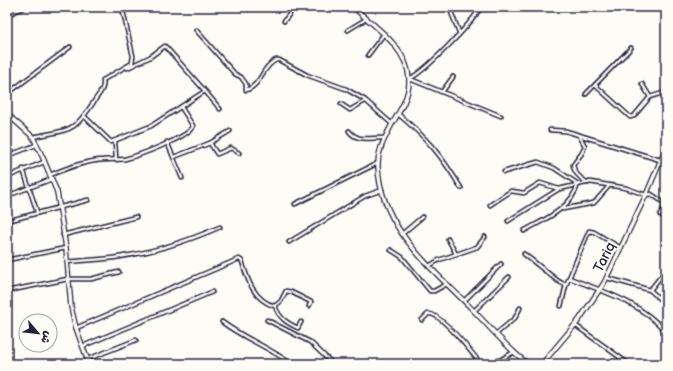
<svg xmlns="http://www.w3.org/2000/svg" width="673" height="371" viewBox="0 0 673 371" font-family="'Balsamiq Sans','Playpen Sans Arabic',sans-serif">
  <rect width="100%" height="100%" fill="#fdfcf7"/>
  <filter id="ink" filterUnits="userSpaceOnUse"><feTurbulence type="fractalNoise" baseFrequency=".025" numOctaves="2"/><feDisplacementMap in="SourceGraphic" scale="8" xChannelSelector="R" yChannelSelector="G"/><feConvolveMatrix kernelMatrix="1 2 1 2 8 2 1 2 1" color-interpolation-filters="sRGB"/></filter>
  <g filter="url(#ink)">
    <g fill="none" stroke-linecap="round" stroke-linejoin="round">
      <g stroke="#22223b" stroke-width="5.5">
        <g id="street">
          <path d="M449,7L459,32"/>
          <path d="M7,15L25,7"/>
          <path d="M284,21L295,7"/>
          <path d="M196,30L235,74L241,77L246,84V90C261,86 262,66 276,60H279L307,75L346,89L365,100L392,124"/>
          <path d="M348,30L366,19"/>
          <path d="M368,55L384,34"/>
          <path d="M127,68L150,57L165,46L205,91"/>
          <path d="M409,79C426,71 471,24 481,7"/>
          <path d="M410,79L501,116"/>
          <path d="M642,84L650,97L666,92"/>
          <path d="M595,85L630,117L634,116L650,97"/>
          <path d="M442,92L453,77"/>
          <path d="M7,94L70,47"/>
          <path d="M586,94L631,48"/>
          <path d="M341,104L350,110L365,101"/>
          <path d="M398,114C427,138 442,156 461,188"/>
          <path d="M84,116L111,142L151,126L205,91L220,109"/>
          <path d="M550,130L566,131L660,160"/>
          <path d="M349,131C358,143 372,137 385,138"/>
          <path d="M579,135L585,146L582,153L573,165C574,174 581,179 588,183"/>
          <path d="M33,137C70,129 73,134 95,100C99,94 105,88 103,80L132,63L133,56L122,7"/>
          <path d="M115,141L116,160"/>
          <path d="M167,142L182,178"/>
          <path d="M210,143L230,131"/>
          <path d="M7,156L36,145"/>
          <path d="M174,157L210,143L217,154L231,148L239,153"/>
          <path d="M23,169L37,212"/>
          <path d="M504,172L538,162L554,168L578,184C571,209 545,219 524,231"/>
          <path d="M50,175C67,168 85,161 103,160C111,159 118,160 125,159C137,156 190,137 193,126L181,107"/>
          <path d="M7,177L44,162"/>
          <path d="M7,196L52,179"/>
          <path d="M295,204L378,163"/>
          <path d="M490,205L511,191L524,193L540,183L559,189L590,182L626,188L646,195L651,194L666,204"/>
          <path d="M563,209L594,203L609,186"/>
          <path d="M660,215L666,205"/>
          <path d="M7,221L88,200"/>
          <path d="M508,221L559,189"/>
          <path d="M402,234L422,217"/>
          <path d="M63,235L136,217"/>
          <path d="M448,239L456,254"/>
          <path d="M289,242L365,196L382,190"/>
          <path d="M391,250L402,257L430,291H434L447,284"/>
          <path d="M524,254L558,281L566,285"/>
          <path d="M7,260L66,248"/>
          <path d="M67,262C85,260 102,260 119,257C154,252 188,241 220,227"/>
          <path d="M429,266L439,260L477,247L485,237"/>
          <path d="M569,278C605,292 640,302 666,332"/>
          <path d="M607,278L650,290L666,305"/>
          <path d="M650,290L666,270"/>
          <path d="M7,291L68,279H91L119,272"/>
          <path d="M660,299L666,294"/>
          <path d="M464,301L501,264"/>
          <path d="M275,306C279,318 287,323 298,328L301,322"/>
          <path d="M561,306L566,285L589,231L594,232L621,248"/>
          <path d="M474,311L509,277"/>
          <path d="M267,320L310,342L333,364"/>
          <path d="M422,320L428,314C439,311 473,354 481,364"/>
          <path d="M222,322C244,339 270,347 291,364"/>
          <path d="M575,325L629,364"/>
          <path d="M76,328L239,259L242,261C247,279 254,301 275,306L281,301L286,291L291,292L311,302L309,306"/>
          <path d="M496,334L515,318L520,308"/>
          <path d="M83,346L212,292"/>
          <path d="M88,359L136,340"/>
          <path d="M486,364L500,360L514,352"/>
        </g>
      </g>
      <g stroke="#22223b" stroke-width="6">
        <g id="secondary">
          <path d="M353,7C374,26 408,48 409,79C410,95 400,111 392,124C385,138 377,151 378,167C381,229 432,268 472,309C487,324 512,354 529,364"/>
          <path d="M7,114L33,137L43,158L57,192L66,248L71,307L76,328L89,364"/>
          <path d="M542,364L579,320L604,283L646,195L666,148"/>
        </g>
      </g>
      <use href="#street" stroke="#fdfcf7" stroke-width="2.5"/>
      <use href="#secondary" stroke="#fdfcf7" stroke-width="3.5"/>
    </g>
  </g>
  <g text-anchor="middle" stroke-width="4" stroke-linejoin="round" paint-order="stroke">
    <g font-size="14" fill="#22223b" stroke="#fdfcf7">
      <text transform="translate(604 257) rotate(-63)" y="5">Tariq</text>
    </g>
  </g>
  <rect width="673" height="371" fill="none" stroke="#fdfcf7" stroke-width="24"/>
  <rect x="12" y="12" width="649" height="347" fill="none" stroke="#22223b" stroke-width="1.5" filter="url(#ink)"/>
  <g transform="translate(38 333) rotate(118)"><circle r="19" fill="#fdfcf7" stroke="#a5a5ac"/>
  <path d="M0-3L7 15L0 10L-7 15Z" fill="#22223b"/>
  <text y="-6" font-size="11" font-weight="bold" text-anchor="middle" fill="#22223b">ش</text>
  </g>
</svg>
